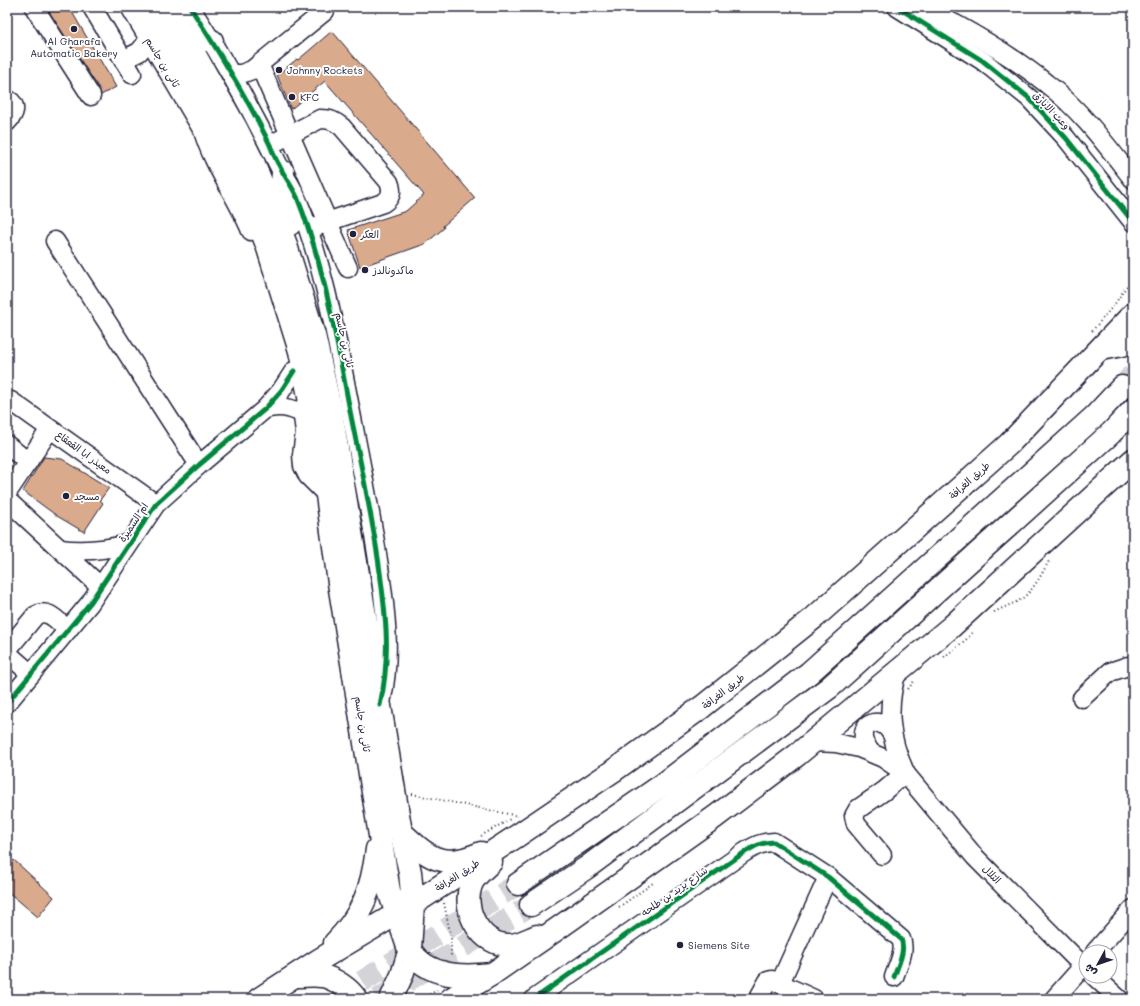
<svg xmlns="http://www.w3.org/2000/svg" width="1140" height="1006" viewBox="0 0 1140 1006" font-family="Mali,'Playpen Sans Arabic',sans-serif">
  <rect width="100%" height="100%" fill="#fff"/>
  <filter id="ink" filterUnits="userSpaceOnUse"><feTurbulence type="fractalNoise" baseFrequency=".025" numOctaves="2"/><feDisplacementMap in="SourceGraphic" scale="8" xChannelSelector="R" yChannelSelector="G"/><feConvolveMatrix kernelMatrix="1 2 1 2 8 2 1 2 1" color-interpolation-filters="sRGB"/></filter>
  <g filter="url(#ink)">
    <g fill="#daaa8c" stroke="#22223b">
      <path d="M46,7H69L116,87L101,95L100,90Z"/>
      <path d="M332,31L475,198L443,226L444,228L425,244L360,267L348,230L406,211L424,195L325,81L291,109L277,75L297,59L298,60Z"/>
      <path d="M44,457L62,459L109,488L100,500L103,503L84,532L57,516L23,491Z"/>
      <path d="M14,860L54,897L38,917L7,891V868Z"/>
    </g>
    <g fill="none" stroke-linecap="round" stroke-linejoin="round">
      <g stroke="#d3d3d8" stroke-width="22" stroke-dasharray="22 11" stroke-linecap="butt">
        <path d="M1122,387L1133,374"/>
        <path d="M334,999L518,884"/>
        <path d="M378,999L531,905"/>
      </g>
      <g stroke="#22223b" stroke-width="21">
        <g id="minor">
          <path d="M34,7L91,96"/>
          <path d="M92,7L132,74"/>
          <path d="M130,7L203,131C214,167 237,197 251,231"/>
          <path d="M190,7C223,58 252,110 278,164C284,176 292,186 297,199C326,270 338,348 353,423C362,471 372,519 379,567C386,611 391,655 382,698"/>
          <path d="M897,7L983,61L1029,98L1066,138L1133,222"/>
          <path d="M915,9C928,14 943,18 955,24C986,41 1020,62 1047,84C1081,110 1107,146 1133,179"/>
          <path d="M123,60L139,52L149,40"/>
          <path d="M259,64L348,268"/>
          <path d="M231,74H241L252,70L325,11"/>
          <path d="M7,99C18,105 15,114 7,122"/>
          <path d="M270,145L320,119C330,119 335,121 342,127L389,182C393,192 391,198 383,203L327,222L309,230"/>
          <path d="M55,241L199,465"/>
          <path d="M11,401L156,504"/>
          <path d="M265,409C279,405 290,407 303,414"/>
          <path d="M302,409L305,432L302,455L303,466L308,476L327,495"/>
          <path d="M7,445L28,462"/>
          <path d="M7,493L50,429"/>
          <path d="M7,500L101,587"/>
          <path d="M60,549C84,552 105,550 128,544"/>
          <path d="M7,650L35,616C48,607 58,622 68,630"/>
          <path d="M7,653L31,674"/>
          <path d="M897,671C886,708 889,738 905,772"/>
          <path d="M1082,698L1110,672L1128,666L1133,668"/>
          <path d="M7,703L90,603L156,504L199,465L265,409L281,391L294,371"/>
          <path d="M813,742L836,743L859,748L883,758L905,773L975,857L1086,969"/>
          <path d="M870,752C865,743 861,736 866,727C875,719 886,723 891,733"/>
          <path d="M882,855L856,824L854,816L858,809L884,791L905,773"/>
          <path d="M1095,952L1133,909"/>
          <path d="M1094,976L1119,999"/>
          <path d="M780,983L828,877"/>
          <path d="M534,999L745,852C755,846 762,842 774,842L828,877L901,939C906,951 898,965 894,977"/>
          <path d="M758,999L768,981L772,980L814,999"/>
          <path d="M1054,999L1086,963"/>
        </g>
      </g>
      <g stroke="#22223b" stroke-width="25">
        <g id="major">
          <path d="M144,7L187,80L215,129L246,190L267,245L300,351L314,422L327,495L339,583L389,891C394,906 399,920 404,935C406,940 407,946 410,950C428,978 463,977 492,974"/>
          <path d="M168,7L237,130L254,164L285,242L314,335L331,412L401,832L410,872L413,904L410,949L402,975L391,999"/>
          <path d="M184,35L212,41"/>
          <path d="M283,172C282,181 282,190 284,198C287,207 290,215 290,224"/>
          <path d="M1101,349L1133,343"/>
          <path d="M401,832C429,858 442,870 481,853"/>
          <path d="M491,862C484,869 474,876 471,885C461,911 482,947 511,945C520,944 529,939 537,936"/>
          <path d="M335,943C363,914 372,889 377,849"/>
          <path d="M296,976C305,976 314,975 322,976C334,978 350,989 356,999"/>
          <path d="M259,999L319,960L413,904L517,836L613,771L702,707L815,617L1009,444L1133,314"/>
          <path d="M451,999L492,974L557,929L715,817L797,755L951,627L1133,460"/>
        </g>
      </g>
      <g stroke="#22223b" stroke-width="25">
        <g id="highway">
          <path d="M518,884L665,783L809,673L1095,416L1122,387"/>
          <path d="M531,905L586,868L830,687L1111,433L1133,410"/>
        </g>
      </g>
      <g stroke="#22223b" stroke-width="2" stroke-dasharray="1 3" stroke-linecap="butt">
        <path d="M1092,331L1114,305L1133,277"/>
        <path d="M994,612C1002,608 1010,605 1018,601C1032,594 1041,575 1049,561"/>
        <path d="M944,657L968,638L973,631"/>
        <path d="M908,689L915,680"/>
        <path d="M412,794L518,816"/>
        <path d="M481,836L510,819"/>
        <path d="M444,903L451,937V958"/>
        <path d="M619,907L653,883"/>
        <path d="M423,999L437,990"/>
      </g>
      <use href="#minor" stroke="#fff" stroke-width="18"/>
      <use href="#major" stroke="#fff" stroke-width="22"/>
      <use href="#highway" stroke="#fff" stroke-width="22"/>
      <g stroke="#fff" stroke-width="8">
        <g id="cycleway">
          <path d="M190,7C219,52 247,97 270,145C273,152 275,159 279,165C284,176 292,186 297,197C325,267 337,343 351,416C361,466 372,515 379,565C386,615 391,656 380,705"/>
          <path d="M897,7L983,61L1029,98L1066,138L1133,222"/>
          <path d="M7,703L90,603L156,504L199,465L265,409L281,391L294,371"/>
          <path d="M534,999L745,852C755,846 762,842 774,842L828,877L901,939C906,951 898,965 894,977"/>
        </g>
      </g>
      <use href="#cycleway" stroke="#00873e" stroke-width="5"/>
    </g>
  </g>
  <g fill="#22223b" stroke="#fff" stroke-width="1.5">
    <circle cx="74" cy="29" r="4"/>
    <circle cx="279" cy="70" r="4"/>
    <circle cx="292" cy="97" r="4"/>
    <circle cx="353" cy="234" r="4"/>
    <circle cx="365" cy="270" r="4"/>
    <circle cx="66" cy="496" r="4"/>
    <circle cx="680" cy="945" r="4"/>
  </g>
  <g text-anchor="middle" stroke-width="4" stroke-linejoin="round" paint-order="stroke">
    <g font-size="10" fill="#22223b" stroke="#fff" text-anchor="start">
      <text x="74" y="45" text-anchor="middle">Al Gharafa<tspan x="74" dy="12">Automatic Bakery</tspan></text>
      <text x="287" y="74">Johnny Rockets</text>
      <text x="300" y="101">KFC</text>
      <text x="361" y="238">العكر</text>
      <text x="373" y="274">ماكدونالدز</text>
      <text x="74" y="500">مسجد</text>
      <text x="688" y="949">Siemens Site</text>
    </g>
    <g font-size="10" fill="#22223b" stroke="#fff">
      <text transform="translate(163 62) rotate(59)" y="4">ثانى بن جاسم</text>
      <text transform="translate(1052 110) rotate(46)" y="4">وعب الابارق</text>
      <text transform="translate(345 340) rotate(78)" y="4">ثانى بن جاسم</text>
      <text transform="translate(84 452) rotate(36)" y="4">معيذر ابا القعقاع</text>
      <text transform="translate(969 480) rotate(-42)" y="4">طريق الغرافة</text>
      <text transform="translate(133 522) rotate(-56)" y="4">ام السميرة</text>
      <text transform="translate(723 691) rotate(-38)" y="4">طريق الغرافة</text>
      <text transform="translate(363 724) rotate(81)" y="4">ثانى بن جاسم</text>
      <text transform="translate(992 874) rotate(46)" y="4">التلال</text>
      <text transform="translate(457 875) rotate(-33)" y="4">طريق الغرافة</text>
      <text transform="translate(674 891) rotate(-35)" y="4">شارع يزيد بن طلحه</text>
    </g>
  </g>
  <rect width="1140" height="1006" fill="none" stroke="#fff" stroke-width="24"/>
  <rect x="12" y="12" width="1116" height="982" fill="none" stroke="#22223b" stroke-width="1.5" filter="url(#ink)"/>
  <g transform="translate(1098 964) rotate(230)"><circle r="19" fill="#ffffff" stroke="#a7a7b1"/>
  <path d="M0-3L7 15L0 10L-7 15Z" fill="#22223b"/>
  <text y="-6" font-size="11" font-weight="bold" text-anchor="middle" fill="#22223b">ش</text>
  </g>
</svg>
